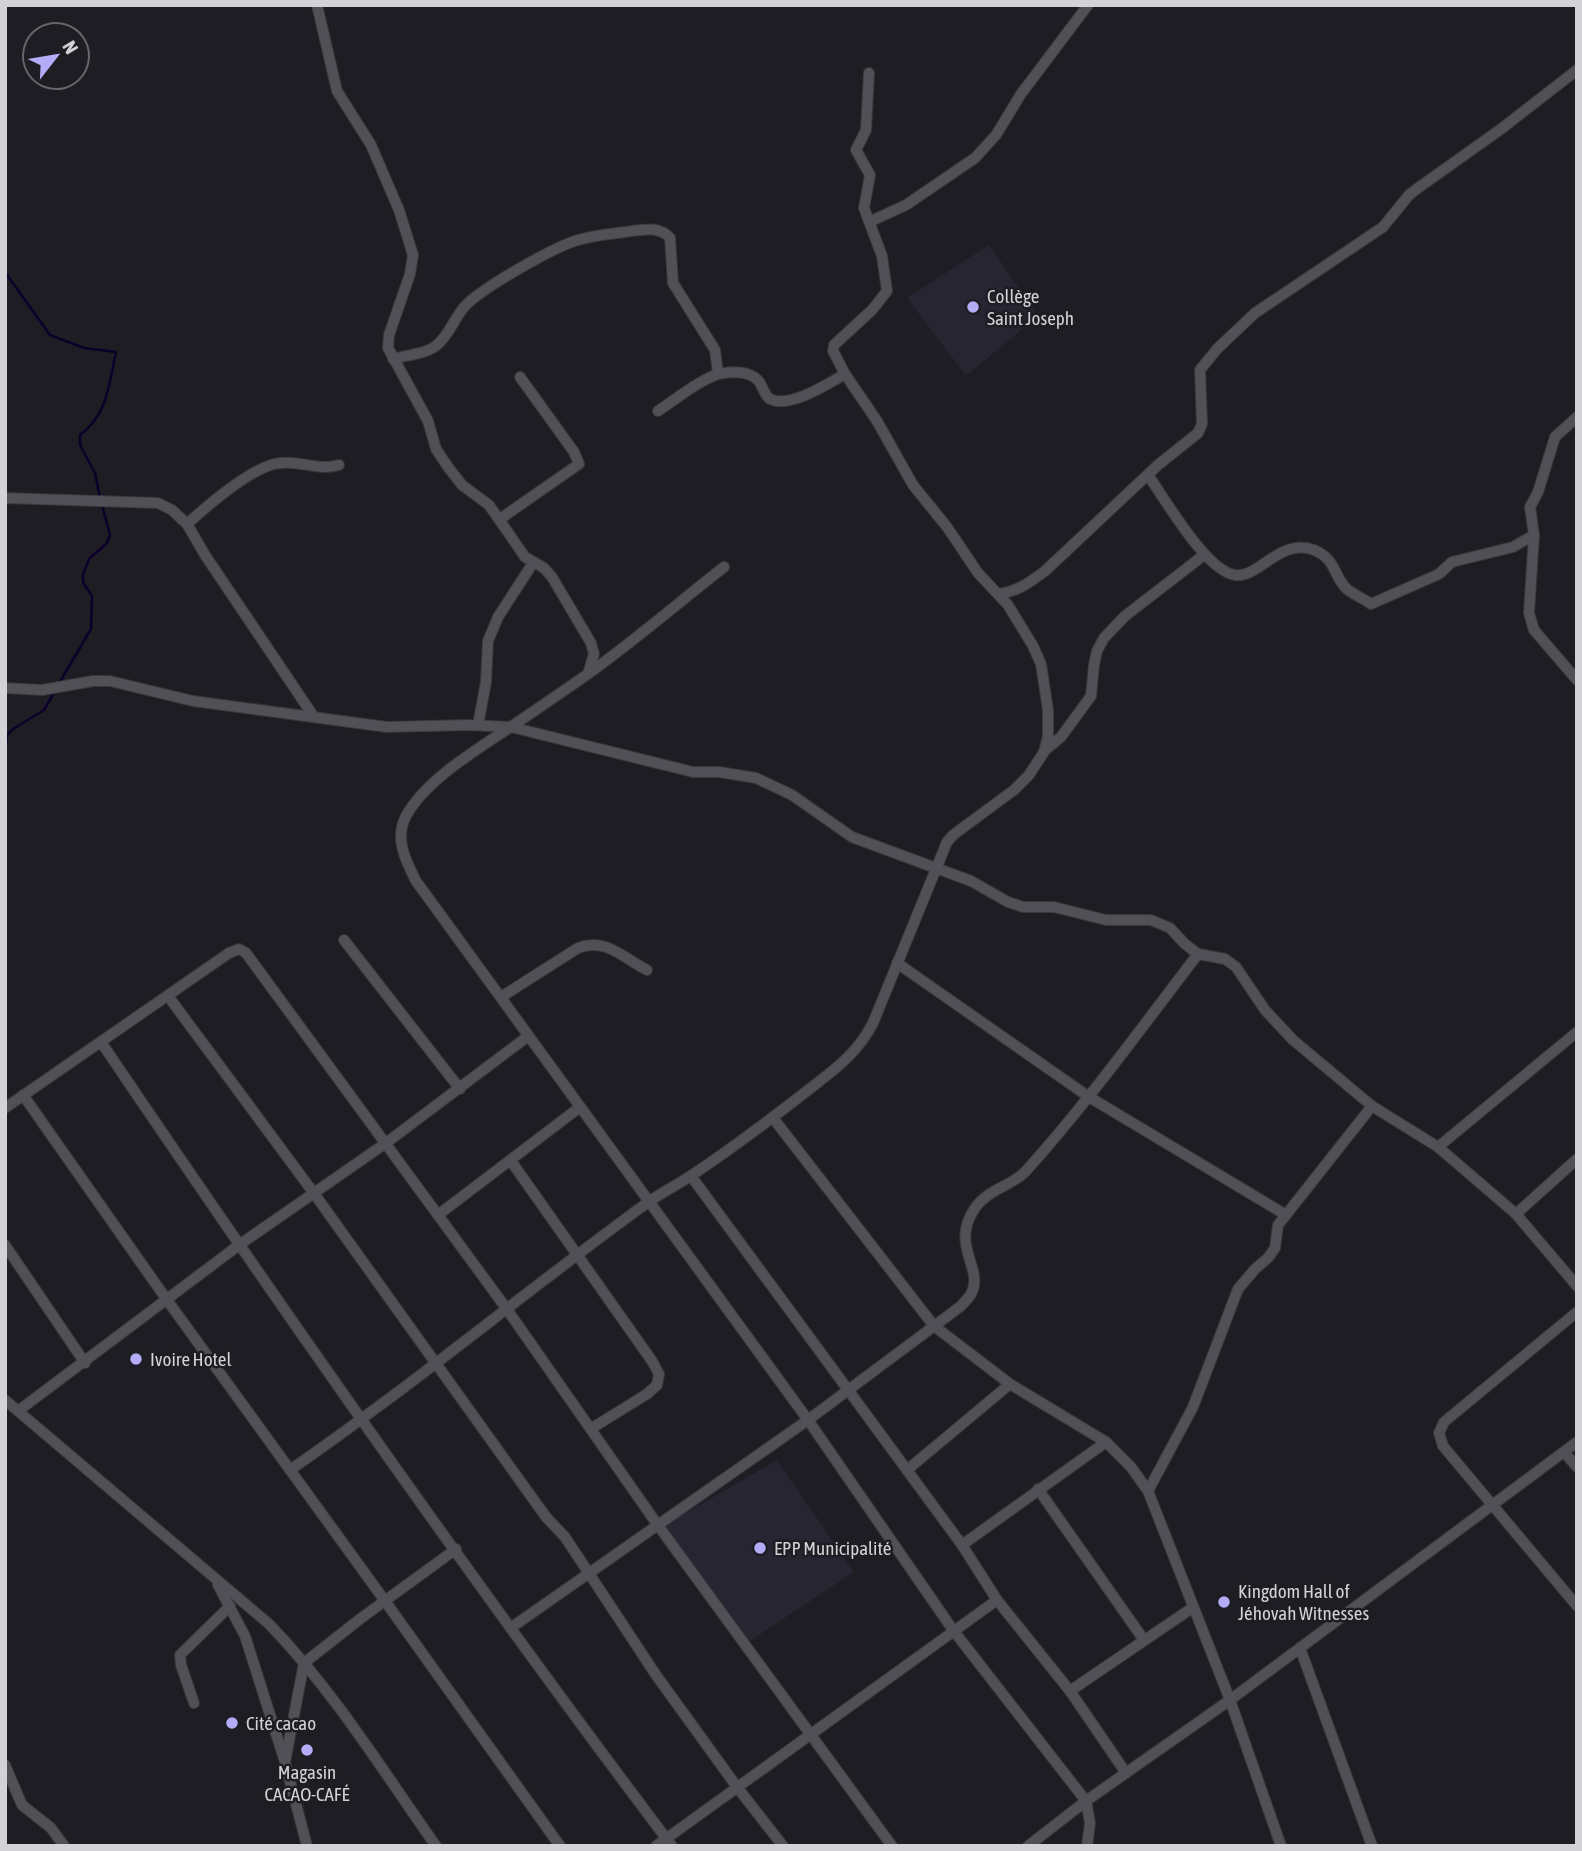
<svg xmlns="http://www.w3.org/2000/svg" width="1582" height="1851" viewBox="0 0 1582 1851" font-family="'Asap Condensed',sans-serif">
  <rect width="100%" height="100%" fill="#1d1d23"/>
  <g fill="#262531">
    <path d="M989,245L1038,316L966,376L907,298Z"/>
    <path d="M777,1460L854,1572L750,1641L665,1525Z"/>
  </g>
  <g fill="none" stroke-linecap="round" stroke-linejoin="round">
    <g stroke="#0c002b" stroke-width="2.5">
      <path d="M5,272L50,335L84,348L116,352C109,384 108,414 80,435V445L95,473L100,498"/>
      <path d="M58,685L91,629L92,596L83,582V575L89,559L107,543L110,535L102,505"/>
      <path d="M5,754L7,735L13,729L44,710L55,691"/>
    </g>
    <g stroke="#39383c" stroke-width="12">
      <g id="minor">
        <path d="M317,5L337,91L371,145L399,210L413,255L410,274L389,335L388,348L428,421L436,449L448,467L462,485L489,505L525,557L544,568L552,577L591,643L594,654L588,674"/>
        <path d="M869,222L906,205L975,158L996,135L1021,94L1088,5"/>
        <path d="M393,359C406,355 428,354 438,344C450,334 455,316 466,305C484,287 558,244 582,239C596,235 611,234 625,232C640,230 659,225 670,238L673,283L715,350L718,374"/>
        <path d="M845,374L833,351L834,345L872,310L887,291L882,256L864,208L870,175L856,150L866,130L869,73"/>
        <path d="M1577,417L1555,437L1538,492L1530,507L1534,535L1529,613L1534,630L1577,680"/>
        <path d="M1148,475C1165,499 1206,571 1235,575C1249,577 1262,564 1274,557C1286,549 1299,544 1314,550C1337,559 1334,579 1348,590C1355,595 1364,599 1371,604L1439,574L1452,562L1513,547L1534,535"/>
        <path d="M5,498L158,503L172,510L187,524L205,555L314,717"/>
        <path d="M500,519L579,464L574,452L520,377"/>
        <path d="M187,524C207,506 255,464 281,463C302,461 319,471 339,465"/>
        <path d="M724,567C678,603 633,642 585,676C559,694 533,712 506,730C473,752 425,781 406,816C394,839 406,861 416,881L808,1420L953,1630L1086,1801L1090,1823L1087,1846"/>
        <path d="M999,594C1018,591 1029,583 1045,571L1158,465L1198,433L1202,424L1200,370L1217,349L1255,313L1383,227L1409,195L1418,188L1501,129L1577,70"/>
        <path d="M5,688L42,690L93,681H110L193,701L387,727L469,725L511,727L693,772H719L756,778L792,795L852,837L971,881L1008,902L1023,907H1054L1106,920H1151L1170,928L1185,944L1198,954L1225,959L1236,967L1265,1010L1293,1040L1372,1106L1438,1147L1516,1214L1577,1286"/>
        <path d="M478,725L486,682L488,641L498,617L533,563"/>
        <path d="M1044,751L1061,737L1091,696L1094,665L1097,651L1104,638L1125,616L1204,555"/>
        <path d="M344,940L460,1089"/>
        <path d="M897,963L1089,1097L1286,1215"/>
        <path d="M168,996L313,1192L546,1517L565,1537L656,1675L737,1787L783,1846"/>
        <path d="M501,997L578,948C606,937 623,958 647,970"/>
        <path d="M101,1042C285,1314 474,1584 672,1846"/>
        <path d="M23,1095L167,1300L385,1601L560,1846"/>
        <path d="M5,1108L229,953L239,949L246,953L506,1308L657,1524L892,1846"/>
        <path d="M773,1118L934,1326L1010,1384L1106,1442L1131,1467L1148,1491L1230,1700L1281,1846"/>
        <path d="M1438,1147L1577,1032"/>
        <path d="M511,1161L652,1361L659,1374L657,1385L647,1394L592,1428"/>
        <path d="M691,1176L962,1545L997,1600L1070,1691L1126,1773"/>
        <path d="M1516,1214L1577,1159"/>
        <path d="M438,1215L580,1107"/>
        <path d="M5,1245L85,1363"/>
        <path d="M1577,1312L1444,1422L1439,1433L1443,1446L1577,1606"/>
        <path d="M5,1400L269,1624C333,1690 383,1771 436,1846"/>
        <path d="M18,1411L239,1245L386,1143L527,1037"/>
        <path d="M1564,1452L1577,1467"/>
        <path d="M290,1470C412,1386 527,1290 647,1203C661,1193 677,1185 692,1175C730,1150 767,1122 803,1094C831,1072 856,1056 873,1023L947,842L953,835L1014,790L1029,775L1044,752L1048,736V710L1041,664L1033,646L1008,605L978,573L947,527L913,485L877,421L845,374C829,383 790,409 770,399C765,396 764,390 761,385C755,372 737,371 723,373C704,376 675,400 658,411"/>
        <path d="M907,1470L1010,1384"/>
        <path d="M1038,1489L1144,1640"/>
        <path d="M1148,1491L1193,1407L1238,1289L1256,1268L1268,1258L1275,1248L1278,1225L1372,1106"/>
        <path d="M962,1545L1106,1442"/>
        <path d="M218,1585L245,1636L285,1762L307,1846"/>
        <path d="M512,1627L808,1420L961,1306C964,1302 969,1298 971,1294C985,1268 949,1246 975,1208C988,1189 1012,1186 1026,1171C1088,1102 1142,1027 1198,954"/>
        <path d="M1300,1648L1372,1846"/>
        <path d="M1070,1691L1192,1608"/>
        <path d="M194,1703L181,1665L180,1655L230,1606"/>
        <path d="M285,1762L304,1663L360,1619L456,1549"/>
        <path d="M5,1765L22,1805L51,1828L64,1846"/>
        <path d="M656,1846L997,1600"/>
        <path d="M1028,1846L1086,1801L1230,1700L1577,1442"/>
      </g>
    </g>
    <use href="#minor" stroke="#515057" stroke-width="10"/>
  </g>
  <g fill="#b5acf8" stroke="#1d1d23" stroke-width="2.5">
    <circle cx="973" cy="307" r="7"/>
    <circle cx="136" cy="1359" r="7"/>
    <circle cx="760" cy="1548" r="7"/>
    <circle cx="1224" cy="1602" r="7"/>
    <circle cx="232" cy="1723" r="7"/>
    <circle cx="307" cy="1750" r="7"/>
  </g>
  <g text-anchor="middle" stroke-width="5" stroke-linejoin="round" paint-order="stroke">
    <g font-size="19" fill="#d3d2d6" stroke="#1d1d23" text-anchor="start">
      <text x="987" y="303">Collège<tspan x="987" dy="22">Saint Joseph</tspan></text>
      <text x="150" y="1366">Ivoire Hotel</text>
      <text x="774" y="1555">EPP Municipalité</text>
      <text x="1238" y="1598">Kingdom Hall of<tspan x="1238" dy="22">Jéhovah Witnesses</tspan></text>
      <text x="246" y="1730">Cité cacao</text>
      <text x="307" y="1779" text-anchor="middle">Magasin<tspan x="307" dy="22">CACAO-CAFÉ</tspan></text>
    </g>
  </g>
  <rect width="1582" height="1851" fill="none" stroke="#d3d2d6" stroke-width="14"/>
  <g transform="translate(56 56) rotate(59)"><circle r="33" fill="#1d1d23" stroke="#66656b" stroke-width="2"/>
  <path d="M0-5L12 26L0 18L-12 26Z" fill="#b5acf8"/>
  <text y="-10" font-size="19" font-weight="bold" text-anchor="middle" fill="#d3d2d6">N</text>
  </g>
</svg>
